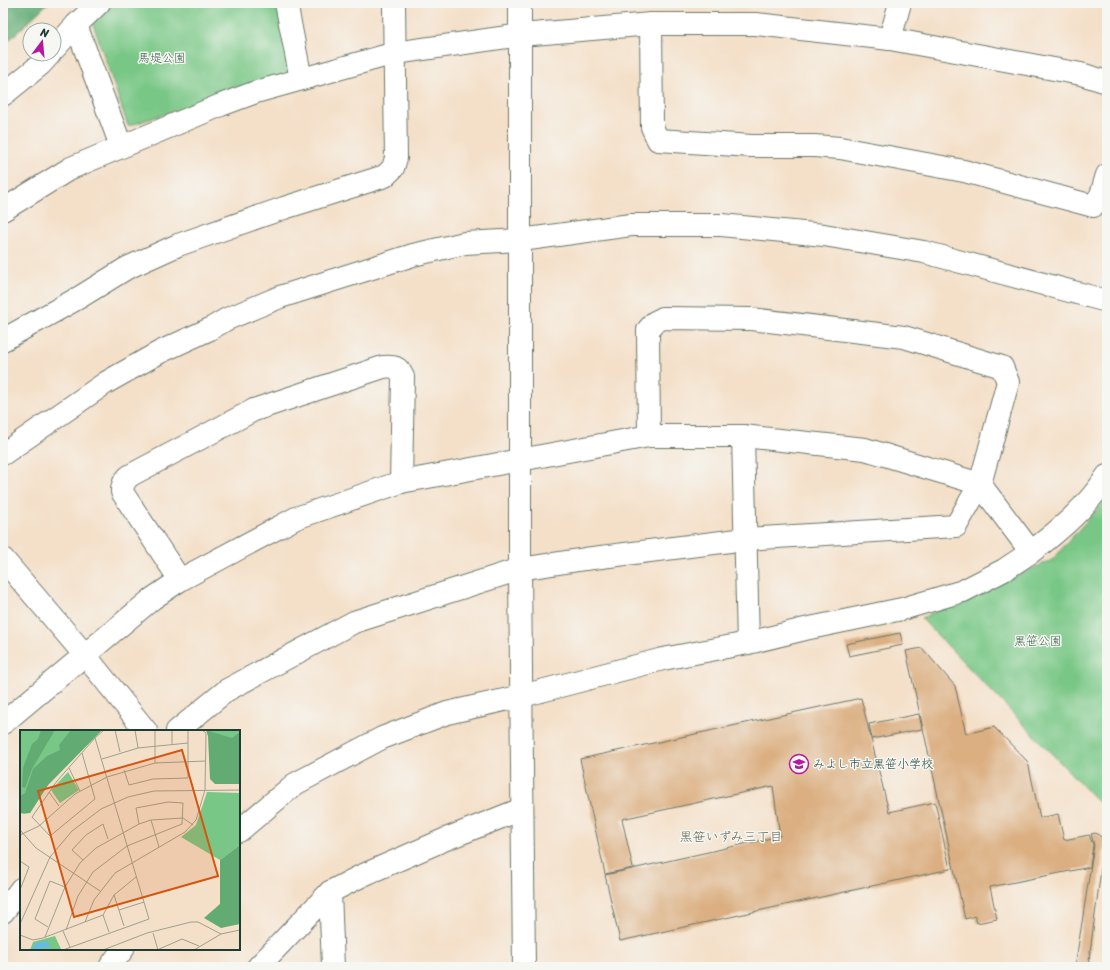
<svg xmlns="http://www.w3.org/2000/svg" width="1110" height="970" viewBox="0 0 1110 970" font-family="Sriracha,'Klee One',sans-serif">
  <rect width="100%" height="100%" fill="#f6f6f2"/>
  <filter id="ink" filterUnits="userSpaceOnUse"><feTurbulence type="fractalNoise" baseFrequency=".025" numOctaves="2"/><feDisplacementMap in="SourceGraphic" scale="8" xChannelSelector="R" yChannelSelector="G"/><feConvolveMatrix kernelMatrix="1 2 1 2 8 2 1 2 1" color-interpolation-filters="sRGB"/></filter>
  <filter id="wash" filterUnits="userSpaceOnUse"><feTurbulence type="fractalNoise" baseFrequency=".012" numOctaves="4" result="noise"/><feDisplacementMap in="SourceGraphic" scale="16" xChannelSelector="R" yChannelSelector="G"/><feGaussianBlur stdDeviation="0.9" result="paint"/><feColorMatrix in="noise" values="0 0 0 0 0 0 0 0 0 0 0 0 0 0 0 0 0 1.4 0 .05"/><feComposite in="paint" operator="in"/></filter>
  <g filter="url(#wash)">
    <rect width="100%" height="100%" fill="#f4e0c9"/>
    <g fill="#79c786" stroke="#4c825d">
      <path d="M116,3H280L296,72L128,126L91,18Z"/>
      <path d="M1107,498V811L921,618L1052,560Z"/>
    </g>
    <path fill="#62ac73" stroke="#407454" d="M3,3H48L3,46Z"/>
    <g id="blocks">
      <g fill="#dbaf81">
        <path d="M900,633L903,645L849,656L846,644Z"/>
        <path d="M922,648L955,686L966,734L994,727L1028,762L1040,818L1058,814L1064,840L1089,835L1093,845L1090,867L990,887L997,919L977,923L975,916L965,919L906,651Z"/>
        <path d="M861,698L889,812L935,802L950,869L620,941L605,875L780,836L773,786L622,819L633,868L605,874L580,759Z"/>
        <path d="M919,714L922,729L872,739L869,724Z"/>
        <path d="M1096,833L1105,840L1088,967H1075L1094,845L1091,834Z"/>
      </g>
    </g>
  </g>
  <g filter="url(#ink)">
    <use href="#blocks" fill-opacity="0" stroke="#6a7668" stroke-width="1"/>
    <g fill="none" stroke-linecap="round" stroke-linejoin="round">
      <g stroke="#6a7668" stroke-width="24">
        <g id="minor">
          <path d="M286,3L301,79"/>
          <path d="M520,3V569L524,967"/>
          <path d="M651,24L652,127L658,140L752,146H814L840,148L964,171L1093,206L1101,195L1107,175"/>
          <path d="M76,25L121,146"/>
          <path d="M890,39L900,3"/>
          <path d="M54,49L76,25L99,3"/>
          <path d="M3,95L40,65L50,54"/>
          <path d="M3,210L71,168L221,105L256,92L395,53L521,35L651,24H756L890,39L1081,74L1107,82"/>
          <path d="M3,340L80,297L127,268L178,245L284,208L385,176L393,168L396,158L394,3"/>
          <path d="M743,436L748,643"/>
          <path d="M180,580L122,492C122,485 125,479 131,475L254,410L383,367C393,366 398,366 403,377L401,482"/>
          <path d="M84,654L146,731"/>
          <path d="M3,723L152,599L180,580L296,518L401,482L649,436H743L865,449L980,484L1031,552L1004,570L963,591L902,609L805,629L748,643L663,659L522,696L447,713L382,738L295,784L239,831"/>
          <path d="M177,731L227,690L354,622L520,569L585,559L746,539L956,526L980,484L1008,382L1002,367L904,337L751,319L663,318L655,322L648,330L649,436"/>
          <path d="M330,892L333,967"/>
          <path d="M3,912L21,889"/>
          <path d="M110,967L123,949"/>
          <path d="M258,967L330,892L361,876L446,839L522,809"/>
        </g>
      </g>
      <g stroke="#6a7668" stroke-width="24">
        <g id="tertiary">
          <path d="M3,454L107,382L160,352L210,329L227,319L280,297L413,255L465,243L521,240L631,225H721L824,235L924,252L1107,301"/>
          <path d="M1031,552C1060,530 1088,506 1107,476"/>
          <path d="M3,559L84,654"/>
        </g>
      </g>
      <use href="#minor" stroke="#fff" stroke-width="22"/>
      <use href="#tertiary" stroke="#fff" stroke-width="22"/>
    </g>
  </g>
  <defs>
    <g id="school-ring" transform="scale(1)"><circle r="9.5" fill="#f6f6f2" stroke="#b5179e" stroke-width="1.5"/><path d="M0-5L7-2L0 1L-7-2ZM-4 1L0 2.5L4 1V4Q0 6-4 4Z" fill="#b5179e"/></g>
  </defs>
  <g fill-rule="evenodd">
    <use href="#school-ring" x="799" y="764"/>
  </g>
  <g text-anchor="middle" stroke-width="3" stroke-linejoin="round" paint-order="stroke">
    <g font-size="12" fill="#366048" stroke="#f6f6f2">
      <text x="162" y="62">馬堤公園</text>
      <text x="1038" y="645">黒笹公園</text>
    </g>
    <g font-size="12" fill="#1f3d34" stroke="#f6f6f2" text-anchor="start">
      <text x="813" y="768">みよし市立黒笹小学校</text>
    </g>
    <g font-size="13" fill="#61654f" stroke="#f6f6f2">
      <text x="731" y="841">黒笹いずみ三丁目</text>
    </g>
  </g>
  <g transform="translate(20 730)">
    <rect width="220" height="220" fill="#f4e0c9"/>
    <path d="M0,0H82L28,55L10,83L4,84L0,83ZM186,0H220V11L187,1ZM48,42L59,60L40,73L31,60ZM187,62L220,63V115L200,130L161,107L176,95ZM35,206L41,219L10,220L13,212Z" fill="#79c786"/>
    <path d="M35,0L12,39L5,58L2,57L3,38L12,14L18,9L21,0ZM51,0H82L28,55L10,83H0V66L5,63L13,39L27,26L40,20L39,15ZM186,0L212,8L220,2V54H195L190,49L188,6ZM220,115V194L201,198L184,188L200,174V130Z" fill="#62ac73"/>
    <path d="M28,211L30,217L12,220L15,213Z" fill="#64bce1"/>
    <path fill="none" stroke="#9f9f8d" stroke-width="1" d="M95,0L100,22M115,0L118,18M135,0V33M152,0V14M62,23L75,69L30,106L12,87L37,51L75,8L84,0M82,29L118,18L168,13M49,38L60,61M104,40L109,55L133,49L168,48V0M29,62L39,76M131,90L139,117M0,100L16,118L80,161M0,105L19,96L55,64L87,47L135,33L186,31M63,130L52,120L66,105L83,94L88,109M0,131L9,137L0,160M94,165L104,196M99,180L124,172M65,192L74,170L95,143L165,102L176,90L185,60L186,3L182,0M0,194L30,127L52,101L81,79L108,67L134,61L220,60M28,197L15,189L30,151L45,157M46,200L58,166L73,142L107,116L162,94L163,73L148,72L116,78L119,94M43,201L50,217M89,202L83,185L94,165L116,147M133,203L138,220M0,205L13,210L23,208L83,185M25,207L45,157L60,133L76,118L119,94L131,90L163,88L173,95M43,220L129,189L75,8M83,220L127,203L171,192H178L201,204M137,220L162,209L179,216M174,220L201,204L220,200"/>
    <path fill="#d45610" fill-opacity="0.15" stroke="#d45610" stroke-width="2" d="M162,20L198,146L54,187L18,61Z"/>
    <rect width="220" height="220" fill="none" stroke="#1f3d34" stroke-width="2"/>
  </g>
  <rect width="1110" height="970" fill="none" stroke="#f6f6f2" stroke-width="16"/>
  <g transform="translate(42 42) rotate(16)"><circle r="19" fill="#f6f6f2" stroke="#a0aca6"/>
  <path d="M0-3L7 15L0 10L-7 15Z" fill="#b5179e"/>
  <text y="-6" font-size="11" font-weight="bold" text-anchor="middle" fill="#1f3d34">N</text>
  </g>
</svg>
